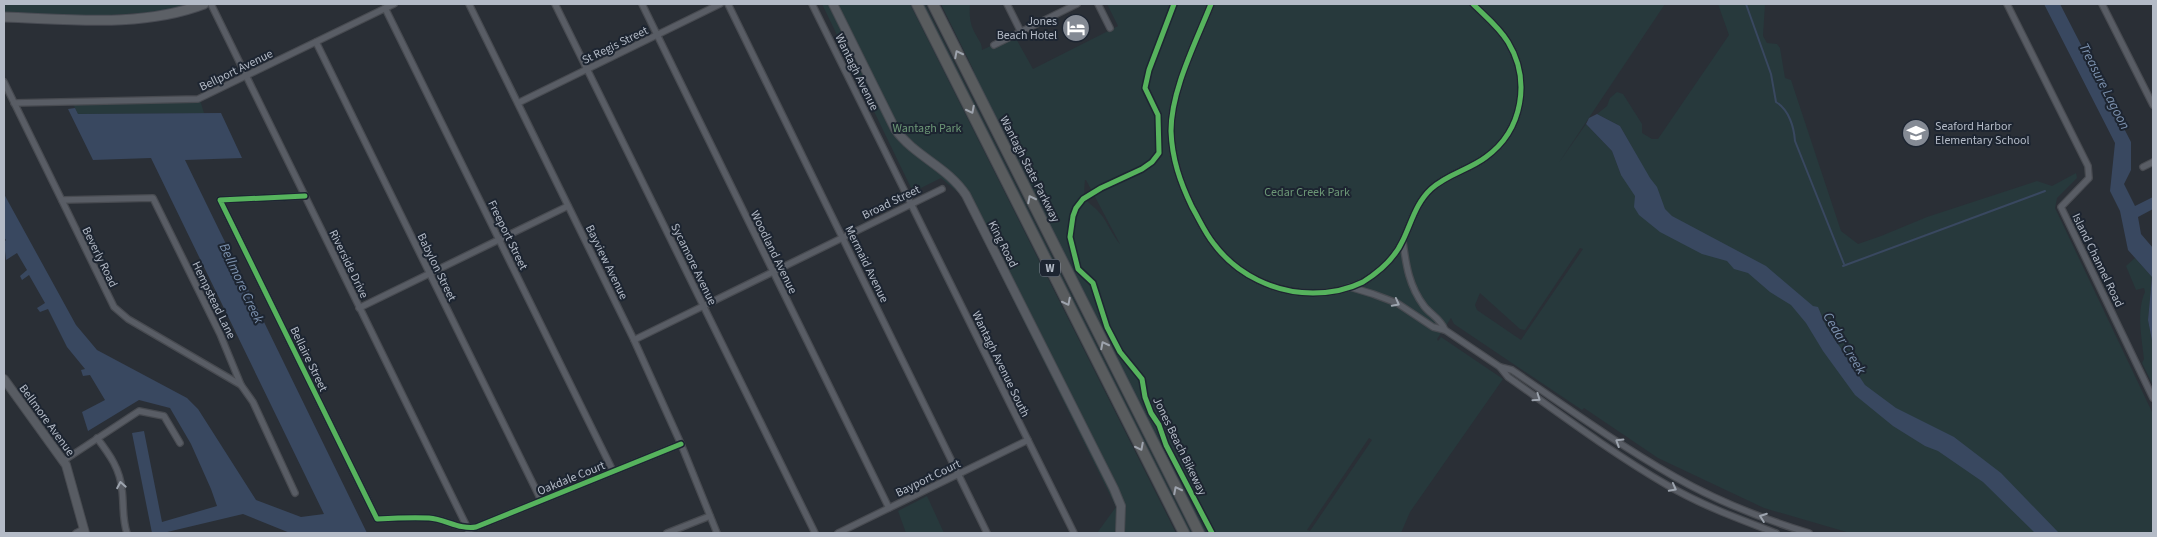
<svg xmlns="http://www.w3.org/2000/svg" width="2157" height="537" viewBox="0 0 2157 537" font-family="'Source Sans 3',sans-serif">
  <rect width="100%" height="100%" fill="#2a2f36"/>
  <g fill="#27393c" fill-rule="evenodd">
    <path d="M4,4H194L156,12L94,16L4,13Z"/>
    <path d="M822,4H910L1176,533H1097L1116,507L961,195L941,178L913,192Z"/>
    <path d="M922,4H925L1192,533H1189Z"/>
    <path d="M941,4H970C969,16 970,25 976,35C979,41 982,43 982,50L1014,35L1033,69L1118,26L1107,4H1665L1558,164L1586,124L1612,151L1621,175L1641,163L1620,126L1597,114L1607,106L1610,98L1617,92L1623,94L1642,124V133L1652,139H1658L1729,35L1718,4H1765L1763,36L1767,43L1777,44L1780,48L1785,78L1791,80L1841,231L1858,244L1881,236L1927,217L2037,181L2052,186L2076,173L2077,178L2057,198L2055,208L2153,414V533H1850L1764,508L1658,458L1584,408L1582,410L1454,324L1451,318L1437,339L1438,341L1441,337L1503,379L1410,512L1401,533H1205L976,80L973,69ZM1085,180H1086L1120,244C1113,236 1109,226 1103,217C1090,199 1082,207 1085,180ZM1580,248L1583,249L1521,340L1477,310L1475,305L1480,293L1520,329L1525,330ZM1369,438L1372,440L1310,531L1307,530Z"/>
    <path d="M200,100L204,113L78,114L72,102Z"/>
    <path d="M2135,258L2152,277L2148,320L2153,346V385L2142,363L2144,359C2142,338 2136,312 2145,292L2144,288L2136,290L2126,266Z"/>
    <path d="M927,496L944,533H906L898,511Z"/>
  </g>
  <g fill="#394860">
    <path d="M2044,4H2060L2131,142V170L2124,184L2135,206L2153,197V209L2138,217L2141,234L2153,248V346L2148,320L2152,277L2128,250L2120,211L2110,191L2115,143Z"/>
    <path d="M75,108L78,114L221,113L242,158L185,160L367,533H290L243,514L163,533H152L132,433L144,431L162,522L217,506L211,489L191,444L170,408L139,400L88,431L82,412L105,400L90,375L83,376L81,370L85,369L67,347L48,309L40,312L37,308L45,303L29,275L22,280L20,276L27,270L17,253L6,260L4,242L6,240L4,237V194L76,325L97,350L187,398L198,409L256,500L301,517L324,514L151,158L93,160L68,109Z"/>
    <path d="M1597,114L1620,126L1650,178L1657,187L1665,209L1672,216L1766,266L1813,306L1818,307L1826,326L1865,385L1896,408L1954,437L2001,473L2059,533H2035L1983,482L1938,451L1925,446L1893,426L1855,395L1823,351L1806,323L1791,305L1770,292L1748,273L1734,269L1727,261L1702,254L1660,232L1639,215L1634,207L1635,196L1621,175L1612,151L1586,124L1589,118Z"/>
  </g>
  <g fill="none" stroke-linecap="round" stroke-linejoin="round">
    <g stroke="#394860" stroke-width="2">
      <path d="M1746,4L1771,74L1776,102C1789,110 1794,127 1795,141L1844,264"/>
      <path d="M1843,266L2045,191"/>
    </g>
    <g stroke="#484b51" stroke-width="8">
      <g id="street">
        <path d="M211,4L470,533"/>
        <path d="M469,4L634,340L681,444L717,533"/>
        <path d="M555,4L815,533"/>
        <path d="M642,4L889,508"/>
        <path d="M728,4L987,533"/>
        <path d="M812,4L1074,533"/>
        <path d="M1007,4L1021,32"/>
        <path d="M1098,4L1110,28"/>
        <path d="M1211,4C1196,42 1171,90 1171,131C1172,159 1180,182 1192,207C1199,219 1205,233 1214,244C1237,275 1275,293 1313,293C1330,293 1347,290 1363,282C1379,272 1395,258 1403,240C1412,221 1416,203 1431,189C1447,174 1469,170 1486,157C1523,130 1531,80 1508,42C1499,27 1485,16 1473,4"/>
        <path d="M2007,4L2088,166L2089,178L2061,207L2153,398"/>
        <path d="M2102,4L2153,105"/>
        <path d="M385,8L613,471"/>
        <path d="M316,42L541,500"/>
        <path d="M994,45L1077,4"/>
        <path d="M4,82L114,307L128,319L241,385"/>
        <path d="M14,103L198,99L394,4"/>
        <path d="M518,103L720,4"/>
        <path d="M2143,167L2153,162"/>
        <path d="M305,196L220,200L377,519C394,518 412,517 429,518C445,519 460,530 476,527L681,444"/>
        <path d="M62,200L153,198L220,334L241,385L253,402L295,493"/>
        <path d="M1403,242C1406,265 1409,286 1424,306C1431,315 1440,318 1445,330"/>
        <path d="M1350,287L1373,294L1397,303L1433,327L1445,330L1500,367L1512,370C1566,407 1619,445 1675,477C1717,501 1763,519 1809,533"/>
        <path d="M359,308L568,206"/>
        <path d="M634,340L942,189"/>
        <path d="M1500,367L1508,377C1560,414 1612,453 1667,485C1701,505 1739,519 1776,533"/>
        <path d="M97,438C110,455 120,469 122,490C124,505 122,519 127,533"/>
        <path d="M63,461L139,411L164,416L180,443"/>
        <path d="M76,533L84,529"/>
        <path d="M667,533L710,516"/>
        <path d="M838,533L1028,440"/>
      </g>
    </g>
    <g stroke="#484b51" stroke-width="10">
      <g id="secondary">
        <path d="M833,4L895,129C914,156 948,167 966,195L1114,489L1121,506L1120,533"/>
        <path d="M4,379L66,465L85,533"/>
      </g>
    </g>
    <g stroke="#484b53" stroke-width="11">
      <path id="primary" d="M4,17C69,19 141,28 204,4"/>
    </g>
    <g stroke="#474b52" stroke-width="12">
      <g id="highway">
        <path d="M917,4L1184,533"/>
        <path d="M933,4L1199,533"/>
      </g>
    </g>
    <use href="#street" stroke="#595d65" stroke-width="5.5"/>
    <use href="#secondary" stroke="#585c63" stroke-width="8"/>
    <use href="#primary" stroke="#5c6066" stroke-width="9"/>
    <use href="#highway" stroke="#595c5e" stroke-width="10"/>
    <g stroke="#1d2531" stroke-width="8">
      <g id="cycleway">
        <path d="M1174,4L1149,70L1145,88L1158,115L1159,153L1152,162L1142,169L1101,188L1083,199L1076,208L1073,216L1070,237L1078,269L1093,283L1107,327L1120,352L1142,379L1145,397L1151,413L1159,425L1166,445L1212,533"/>
        <path d="M1211,4C1196,42 1171,90 1171,131C1172,159 1180,182 1192,207C1199,219 1205,233 1214,244C1237,275 1275,293 1313,293C1330,293 1347,290 1363,282C1379,272 1395,258 1403,240C1412,221 1416,203 1431,189C1447,174 1469,170 1486,157C1523,130 1531,80 1508,42C1499,27 1485,16 1473,4"/>
        <path d="M305,196L220,200L377,519C394,518 412,517 429,518C445,519 460,530 476,527L681,444"/>
      </g>
    </g>
    <use href="#cycleway" stroke="#56b35d" stroke-width="5"/>
  </g>
  <defs><path id="oneway-chevron" d="M-2-3.5L2.5 0L-2 3.5" fill="none" stroke-width="1.6" stroke-linecap="round" stroke-linejoin="round" transform="scale(1.25)"/></defs>
  <g stroke="#9da3ad">
    <use href="#oneway-chevron" transform="translate(958 54) rotate(-117)"/>
    <use href="#oneway-chevron" transform="translate(971 110) rotate(63)"/>
    <use href="#oneway-chevron" transform="translate(1031 199) rotate(-117)"/>
    <use href="#oneway-chevron" transform="translate(1067 302) rotate(63)"/>
    <use href="#oneway-chevron" transform="translate(1104 345) rotate(-117)"/>
    <use href="#oneway-chevron" transform="translate(1140 447) rotate(63)"/>
    <use href="#oneway-chevron" transform="translate(1177 490) rotate(-117)"/>
  </g>
  <g stroke="#9da4ae">
    <use href="#oneway-chevron" transform="translate(1396 303) rotate(28)"/>
    <use href="#oneway-chevron" transform="translate(1537 398) rotate(35)"/>
    <use href="#oneway-chevron" transform="translate(1619 442) rotate(-148)"/>
    <use href="#oneway-chevron" transform="translate(121 485) rotate(-100)"/>
    <use href="#oneway-chevron" transform="translate(1673 488) rotate(28)"/>
    <use href="#oneway-chevron" transform="translate(1763 517) rotate(-160)"/>
  </g>
  <defs>
    <g id="hotel-disc" transform="scale(1.4375)"><circle r="9.5" fill="#848a94" stroke="#1d2531"/><path d="M-6-4.5h1.5V1H6V5H4.5V3h-9V5H-6ZM-4 0a1.8 1.8 0 1 1 3.6 0ZM.5 0V-2.5h3Q6-2.5 6 0Z" fill="#fff"/></g>
    <g id="school-disc" transform="scale(1.4375)"><circle r="9.5" fill="#848a94" stroke="#1d2531"/><path d="M0-5L7-2L0 1L-7-2ZM-4 1L0 2.5L4 1V4Q0 6-4 4Z" fill="#fff"/></g>
  </defs>
  <g fill-rule="evenodd">
    <use href="#hotel-disc" x="1076" y="28"/>
    <use href="#school-disc" x="1916" y="133"/>
  </g>
  <g text-anchor="middle" stroke-width="4" stroke-linejoin="round" paint-order="stroke">
    <rect fill="#1d2531" stroke="#878e9a" stroke-width="1" x="1040" y="259.5" width="20" height="17" rx="4"/>
    <g font-size="11" font-weight="bold" fill="#b4bbc7">
      <text x="1050" y="272">W</text>
    </g>
    <g font-size="12" fill="#b4bbc7" stroke="#1d2531" text-anchor="end">
      <text x="1057" y="25">Jones<tspan x="1057" dy="14">Beach Hotel</tspan></text>
      <text x="1935" y="130" text-anchor="start">Seaford Harbor<tspan x="1935" dy="14">Elementary School</tspan></text>
    </g>
    <g font-size="12" fill="#b4bbc7" stroke="#1d2531">
      <text transform="translate(615 45) rotate(-26)" y="4">St Regis Street</text>
      <text transform="translate(236 70) rotate(-26)" y="4">Bellport Avenue</text>
      <text transform="translate(857 72) rotate(64)" y="4">Wantagh Avenue</text>
      <text transform="translate(1030 169) rotate(63)" y="4">Wantagh State Parkway</text>
      <text transform="translate(891 202) rotate(-26)" y="4">Broad Street</text>
      <text transform="translate(508 235) rotate(64)" y="4">Freeport Street</text>
      <text transform="translate(1003 244) rotate(63)" y="4">King Road</text>
      <text transform="translate(774 252) rotate(64)" y="4">Woodland Avenue</text>
      <text transform="translate(100 257) rotate(64)" y="4">Beverly Road</text>
      <text transform="translate(2098 260) rotate(64)" y="4">Island Channel Road</text>
      <text transform="translate(607 262) rotate(64)" y="4">Bayview Avenue</text>
      <text transform="translate(349 264) rotate(64)" y="4">Riverside Drive</text>
      <text transform="translate(694 264) rotate(64)" y="4">Sycamore Avenue</text>
      <text transform="translate(867 264) rotate(64)" y="4">Mermaid Avenue</text>
      <text transform="translate(437 267) rotate(64)" y="4">Babylon Street</text>
      <text transform="translate(214 300) rotate(64)" y="4">Hempstead Lane</text>
      <text transform="translate(309 359) rotate(64)" y="4">Bellaire Street</text>
      <text transform="translate(1001 364) rotate(64)" y="4">Wantagh Avenue South</text>
      <text transform="translate(47 420) rotate(54)" y="4">Bellmore Avenue</text>
      <text transform="translate(1180 446) rotate(64)" y="4">Jones Beach Bikeway</text>
      <text transform="translate(571 478) rotate(-22)" y="4">Oakdale Court</text>
      <text transform="translate(928 478) rotate(-26)" y="4">Bayport Court</text>
    </g>
    <g font-size="12" fill="#6c9776" stroke="#1d2531">
      <text x="927" y="132">Wantagh Park</text>
      <text x="1307" y="196">Cedar Creek Park</text>
    </g>
    <g font-size="14" font-style="italic" fill="#7c91ae" stroke="#1d2531">
      <text transform="translate(2105 86) rotate(63)" y="5">Treasure Lagoon</text>
      <text transform="translate(242 283) rotate(65)" y="5">Bellmore Creek</text>
      <text transform="translate(1845 343) rotate(59)" y="5">Cedar Creek</text>
    </g>
  </g>
  <rect width="2157" height="537" fill="none" stroke="#b4bbc7" stroke-width="10"/>
</svg>
